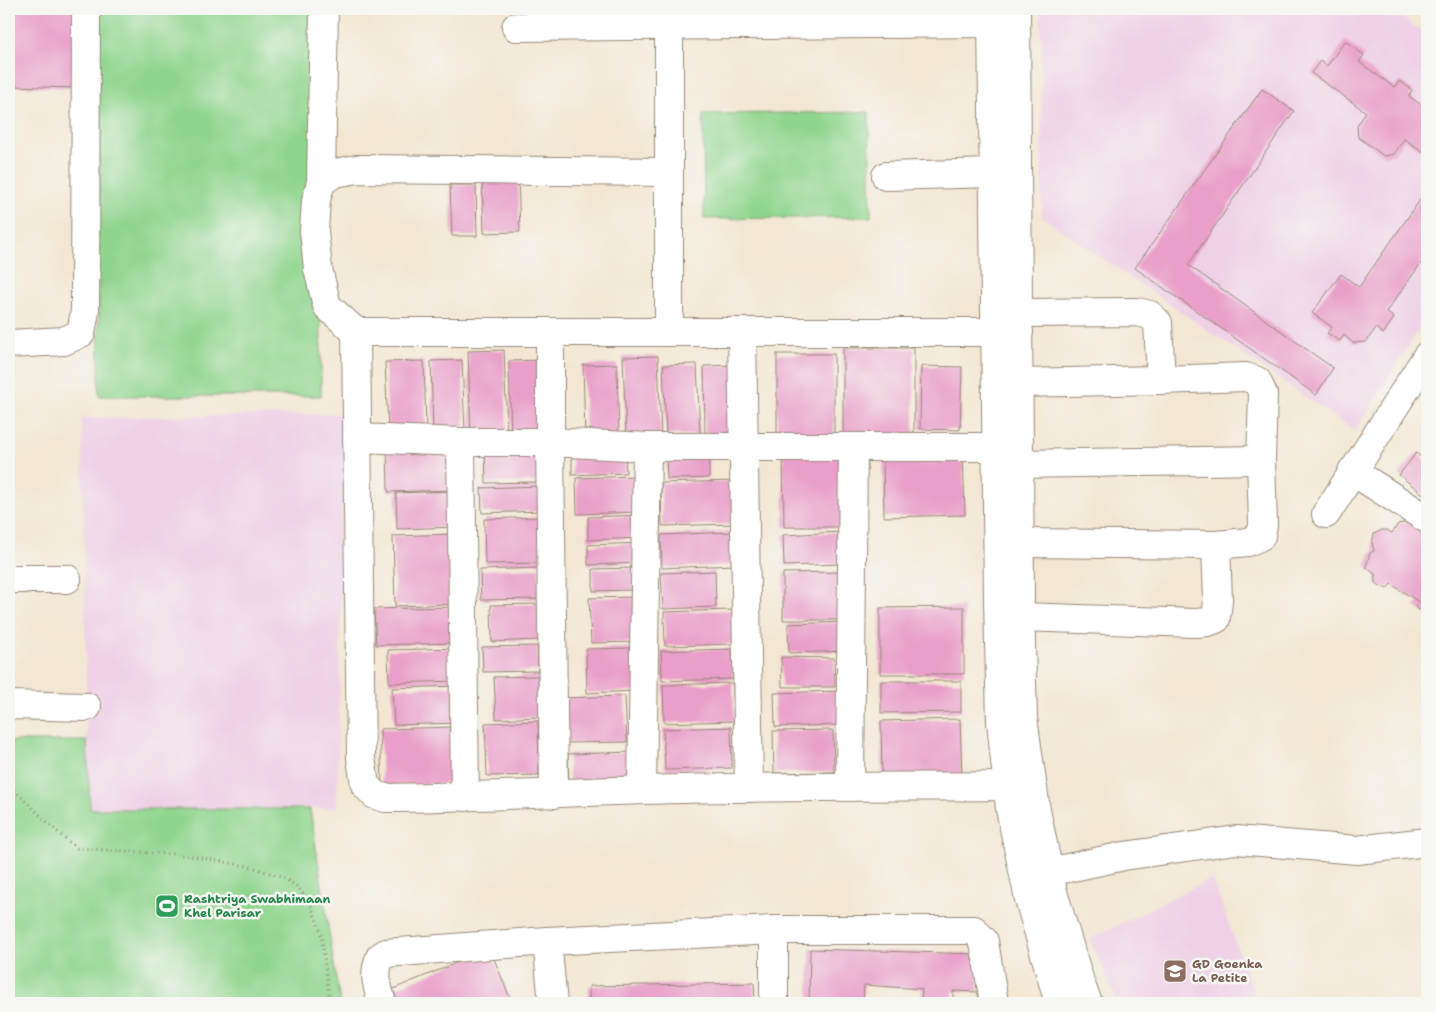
<svg xmlns="http://www.w3.org/2000/svg" width="1436" height="1012" viewBox="0 0 1436 1012" font-family="'Shantell Sans',sans-serif">
  <rect width="100%" height="100%" fill="#f6f6f2"/>
  <filter id="ink" filterUnits="userSpaceOnUse"><feTurbulence type="fractalNoise" baseFrequency=".02" numOctaves="2"/><feDisplacementMap in="SourceGraphic" scale="10" xChannelSelector="R" yChannelSelector="G"/><feConvolveMatrix kernelMatrix="1 2 1 2 8 2 1 2 1" color-interpolation-filters="sRGB"/></filter>
  <filter id="wash" filterUnits="userSpaceOnUse"><feTurbulence type="fractalNoise" baseFrequency=".0096" numOctaves="4" result="noise"/><feDisplacementMap in="SourceGraphic" scale="20" xChannelSelector="R" yChannelSelector="G"/><feGaussianBlur stdDeviation="1.12" result="paint"/><feColorMatrix in="noise" values="0 0 0 0 0 0 0 0 0 0 0 0 0 0 0 0 0 1.4 0 .05"/><feComposite in="paint" operator="in"/></filter>
  <g filter="url(#wash)">
    <rect width="100%" height="100%" fill="#f3e7d3"/>
    <g fill="#efd0e6">
      <path d="M1041,9H1390L1427,35V316L1355,431L1042,217Z"/>
      <path d="M345,414L337,808L89,809L87,741L82,418Z"/>
      <path d="M1212,878L1257,1003H1118L1090,939Z"/>
    </g>
    <g fill="#90d58e" stroke="#668056">
      <path d="M98,9H320L321,396H99Z"/>
      <path d="M869,112L871,217L704,219L703,114Z"/>
      <path d="M9,741H87L90,809H310L340,1003H9Z"/>
    </g>
    <g id="blocks">
      <g fill="#e99fc9">
        <path d="M9,9H75L74,88L9,86Z"/>
        <path d="M1345,41L1364,55L1359,62L1394,87L1400,81L1412,90L1409,96L1427,109V154L1404,139L1394,154L1384,156L1358,137L1357,126L1366,112L1311,73L1320,61L1327,66Z"/>
        <path d="M1262,89L1294,111L1188,265L1333,368L1316,395L1135,268Z"/>
        <path d="M518,177L520,232L484,233L482,179Z"/>
        <path d="M450,185H476L477,236H452Z"/>
        <path d="M1427,190V255L1386,312L1394,318L1383,334L1376,328L1366,342L1353,343L1344,335L1340,341L1327,333L1332,327L1312,313L1341,274L1359,287Z"/>
        <rect x="843" y="348" width="71" height="89"/>
        <path d="M504,350L507,433L471,434L468,351Z"/>
        <rect x="777" y="354" width="57" height="82"/>
        <path d="M658,356L661,437L626,438L623,357Z"/>
        <path d="M462,360L465,433H433L431,361Z"/>
        <path d="M544,360L547,440L511,441L509,361Z"/>
        <path d="M424,361L426,428L388,429L385,362Z"/>
        <path d="M617,364L619,437L585,438L583,365Z"/>
        <path d="M697,364L700,435H666L663,365Z"/>
        <path d="M738,365L739,434H705L704,366Z"/>
        <path d="M921,366L962,367L960,430L920,429Z"/>
        <path d="M449,446L451,490L388,492L387,448Z"/>
        <path d="M625,448L626,473L572,475V450Z"/>
        <path d="M538,450L539,482L486,483L485,452Z"/>
        <path d="M844,451V527H784L783,452Z"/>
        <path d="M709,453V478L667,479L666,454Z"/>
        <path d="M963,453L965,515L884,517L883,455Z"/>
        <path d="M1416,453L1427,462V497L1399,475Z"/>
        <path d="M637,476L639,512L577,514L576,478Z"/>
        <path d="M735,481L736,524L662,526L661,483Z"/>
        <path d="M541,486L542,511L482,513L481,488Z"/>
        <path d="M456,491L457,527L397,529L396,493Z"/>
        <path d="M642,515L643,538L588,540V517Z"/>
        <path d="M540,517L542,563L485,564L484,519Z"/>
        <path d="M1413,521L1422,527L1424,539L1427,538V615L1415,607L1419,602L1391,584L1387,589L1375,583V574L1366,567L1370,553L1374,551L1372,543L1374,534L1382,530H1387L1392,533L1398,524Z"/>
        <path d="M733,532L734,565L662,568L661,535Z"/>
        <path d="M840,532L842,564L784,566L783,535Z"/>
        <path d="M455,534L458,604L395,606L393,536Z"/>
        <path d="M643,543L644,563L588,565V545Z"/>
        <path d="M539,568V599L481,600L480,570Z"/>
        <path d="M634,568L635,590L593,591V569Z"/>
        <path d="M715,571L716,607L663,609L661,573Z"/>
        <path d="M844,572V620H783V573Z"/>
        <path d="M636,597L637,642L591,643L589,598Z"/>
        <path d="M540,604L541,640L492,642L491,605Z"/>
        <path d="M453,607L454,643L376,645L374,609Z"/>
        <path d="M964,607V674H880V608Z"/>
        <path d="M733,610L734,644L665,646L664,612Z"/>
        <path d="M848,622L849,651L789,653L788,624Z"/>
        <path d="M537,646L538,671L483,672L482,647Z"/>
        <path d="M458,648L459,681L389,683L388,650Z"/>
        <path d="M634,648L636,691L587,693L586,649Z"/>
        <path d="M732,649L733,679L662,681L661,651Z"/>
        <path d="M781,657L834,658L835,687H782Z"/>
        <path d="M538,676L539,717L496,719L494,677Z"/>
        <path d="M881,681H961V712L881,713Z"/>
        <path d="M733,683L734,721L664,723L663,685Z"/>
        <path d="M459,686L460,723L394,725L392,688Z"/>
        <path d="M838,691L839,725L775,727L774,693Z"/>
        <path d="M625,696L627,742L563,743L561,698Z"/>
        <path d="M960,719L962,778L882,779L881,721Z"/>
        <path d="M538,721L539,775L487,776L485,723Z"/>
        <path d="M453,727L454,783L382,786L380,729Z"/>
        <path d="M731,727L732,768L665,770L663,729Z"/>
        <path d="M833,730L834,772L774,773L773,731Z"/>
        <path d="M632,752V781L569,783L568,754Z"/>
        <path d="M490,949L512,1003H477L475,1000L468,1003H398L393,989Z"/>
        <path d="M810,949L979,954L978,992L953,991V1003H921L922,989L864,985L863,1003H809Z"/>
        <path d="M754,983L755,1003H589V986Z"/>
      </g>
    </g>
  </g>
  <g filter="url(#ink)">
    <use href="#blocks" fill-opacity="0" stroke="#978878" stroke-width="1"/>
    <g fill="none" stroke-linecap="round" stroke-linejoin="round">
      <g stroke="#978878" stroke-width="30">
        <g id="street">
          <path d="M669,9V332"/>
          <path d="M516,27L993,23"/>
          <path d="M886,176L994,173"/>
          <path d="M321,182L324,9"/>
          <path d="M1019,313L1137,312L1150,315L1158,323L1161,380"/>
          <path d="M356,332L327,306L318,269L314,231L316,200L321,182L335,173L357,169L669,172"/>
          <path d="M550,332V442L554,794"/>
          <path d="M742,332L749,788"/>
          <path d="M9,344L64,341L81,333L85,311L86,9"/>
          <path d="M1019,383L1161,380L1246,377L1257,381L1263,394L1261,460L1263,525L1261,536L1248,542L1216,545L1020,543"/>
          <path d="M357,438L461,442H550L647,447H996"/>
          <path d="M461,442L465,797"/>
          <path d="M1020,464L1261,460"/>
          <path d="M1352,471L1427,519"/>
          <path d="M1326,514L1427,356"/>
          <path d="M9,579H67"/>
          <path d="M1021,617L1196,623L1208,622L1216,619L1218,600L1216,545"/>
          <path d="M9,705L87,707"/>
          <path d="M1007,786C886,787 764,786 643,790C557,793 471,797 385,798L375,795L365,785L361,758L356,332H1019"/>
          <path d="M850,787L853,447"/>
          <path d="M642,790L647,447"/>
          <path d="M1025,875L1049,872L1124,856L1236,840L1357,850L1427,842"/>
          <path d="M774,930V1003"/>
          <path d="M547,941L774,930H974L984,941L994,1003"/>
          <path d="M382,1003C377,985 373,975 380,957L386,953L547,941L553,1003"/>
        </g>
      </g>
      <g stroke="#978878" stroke-width="30">
        <g id="secondary">
          <path d="M992,9L998,602L1001,722L1010,809L1029,899L1059,1003"/>
          <path d="M1016,9L1020,605L1023,718L1036,810L1053,892L1081,985L1088,1003"/>
        </g>
      </g>
      <path stroke="#978878" stroke-width="3" stroke-dasharray="1 4" stroke-linecap="butt" d="M9,789L16,792L64,838L77,848L186,855L252,867L284,878L299,888L311,906L321,932L330,1003"/>
      <use href="#street" stroke="#fff" stroke-width="28"/>
      <use href="#secondary" stroke="#fff" stroke-width="28"/>
    </g>
  </g>
  <defs>
    <g id="stadium-square" transform="scale(1.25)"><rect x="-9" y="-9" width="18" height="18" rx="4" fill="#2e9e5b" stroke="#f6f6f2"/><path d="M0-5a6.5 5 0 1 0 0 10a6.5 5 0 1 0 0-10ZM-3.5-1.8h7v3.6h-7Z" fill="#fff"/></g>
    <g id="school-square" transform="scale(1.25)"><rect x="-9" y="-9" width="18" height="18" rx="4" fill="#8d6e63" stroke="#f6f6f2"/><path d="M0-5L7-2L0 1L-7-2ZM-4 1L0 2.5L4 1V4Q0 6-4 4Z" fill="#fff"/></g>
  </defs>
  <g fill-rule="evenodd">
    <use href="#stadium-square" x="167" y="906"/>
    <use href="#school-square" x="1175" y="971"/>
  </g>
  <g text-anchor="middle" stroke-width="5" stroke-linejoin="round" paint-order="stroke">
    <g font-size="12" font-weight="bold" fill="#27864d" stroke="#f6f6f2" text-anchor="start">
      <text x="184" y="903">Rashtriya Swabhimaan<tspan x="184" dy="14">Khel Parisar</tspan></text>
    </g>
    <g font-size="12" font-weight="bold" fill="#785e54" stroke="#f6f6f2" text-anchor="start">
      <text x="1192" y="968">GD Goenka<tspan x="1192" dy="14">La Petite</tspan></text>
    </g>
  </g>
  <rect width="1436" height="1012" fill="none" stroke="#f6f6f2" stroke-width="30"/>
</svg>
